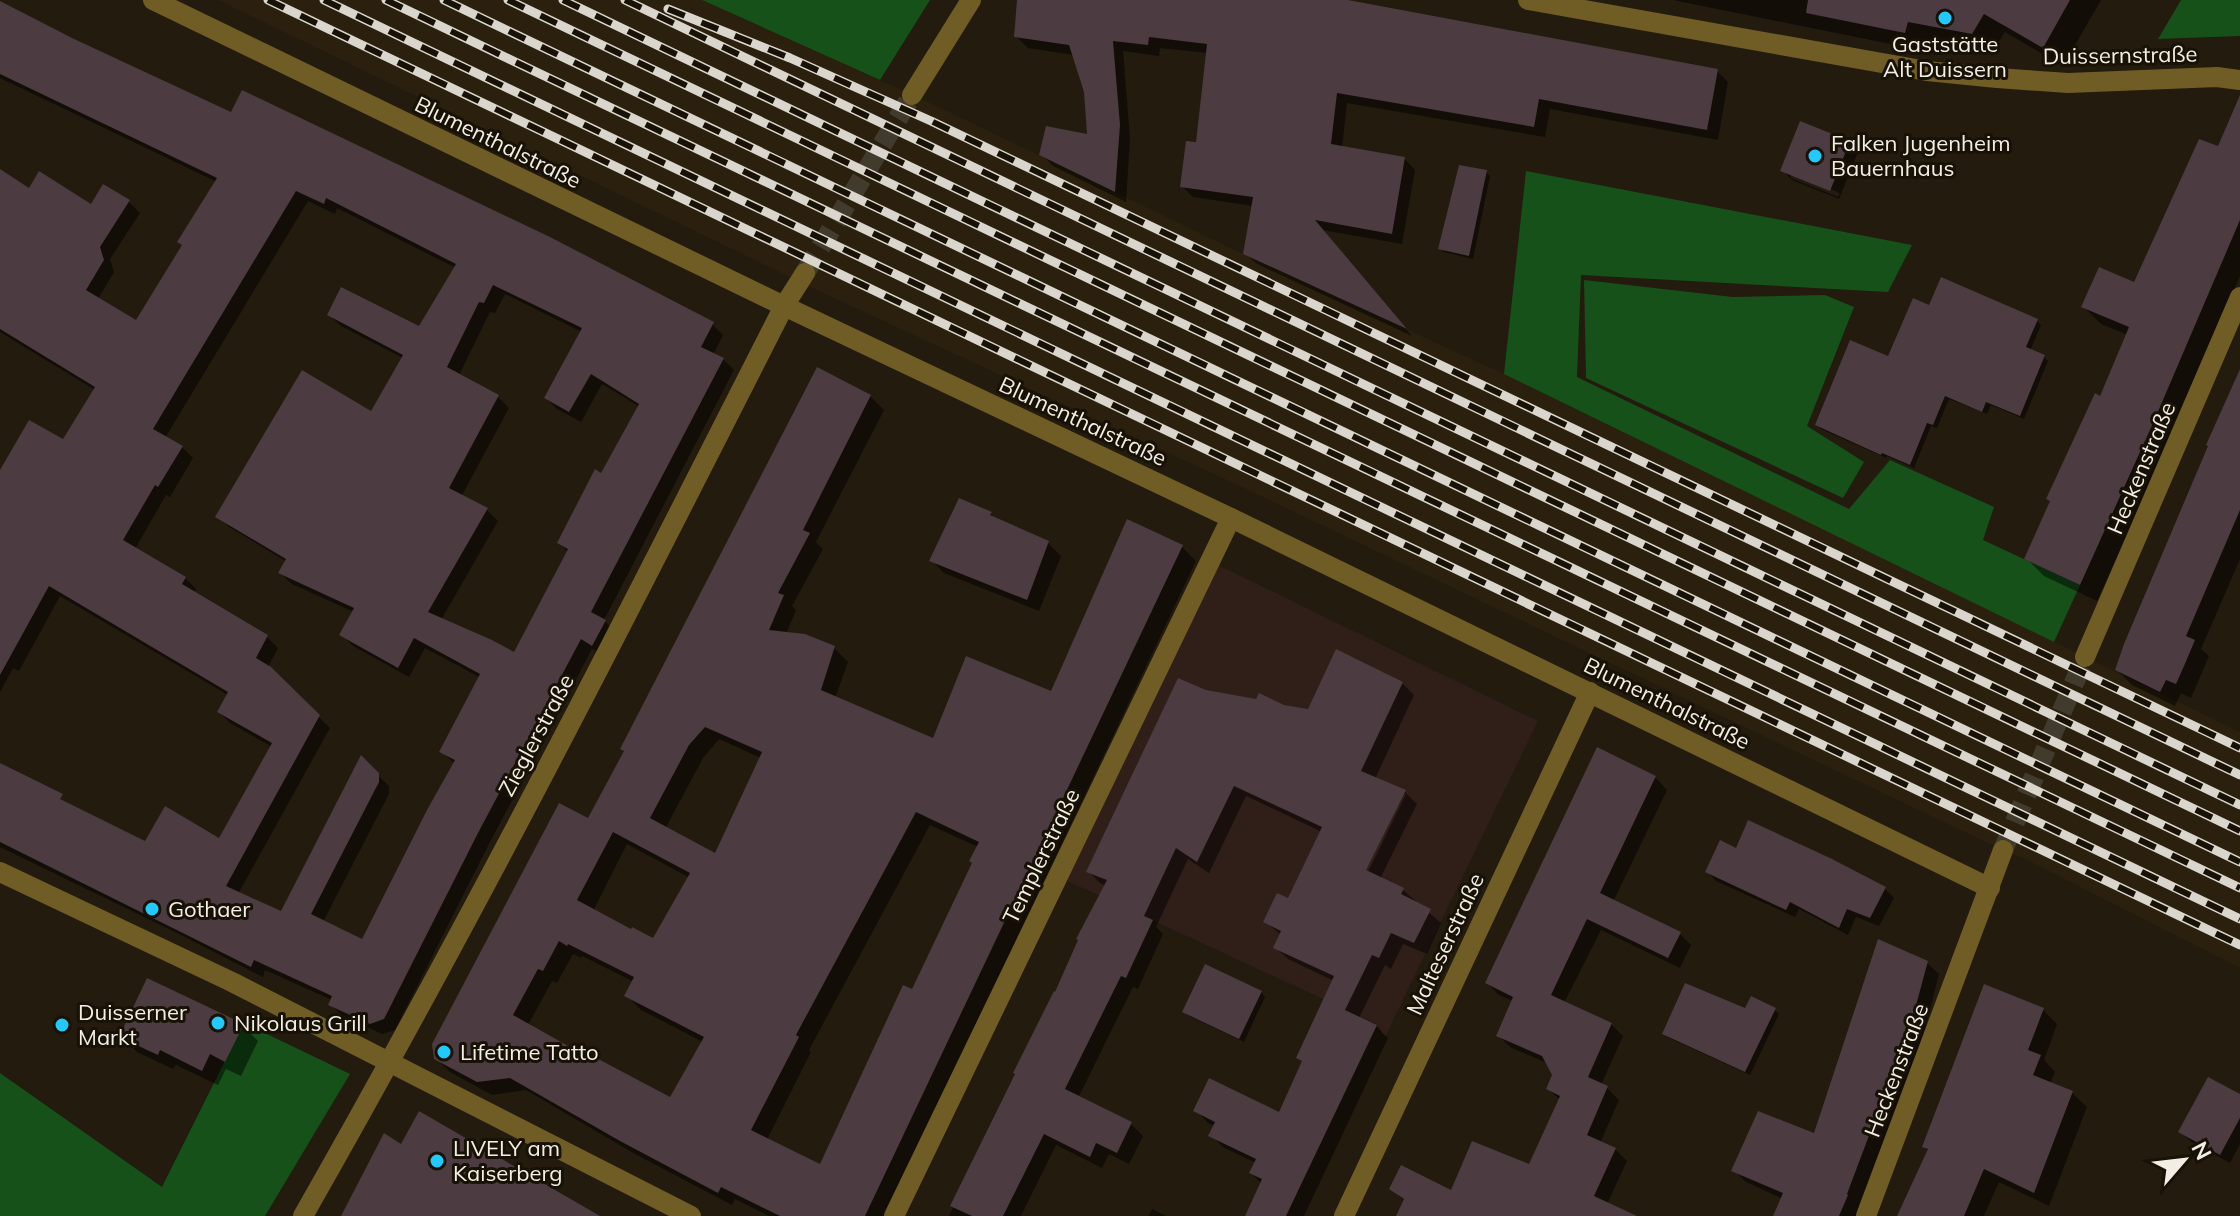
<svg xmlns="http://www.w3.org/2000/svg" width="2240" height="1216" viewBox="0 0 2240 1216" font-family="Mulish,sans-serif">
  <rect width="100%" height="100%" fill="#221b0e"/>
  <path fill="#2a200d" d="M218,0H702L939,107L1243,254L1504,374L2240,732V968L2031,862L1975,837L1244,488L825,294Z"/>
  <path fill="#301e19" d="M1216,564L1538,721L1385,1037L1377,1024L1063,879Z"/>
  <g fill="#165119">
    <path d="M702,0H930L880,80Z"/>
    <path d="M2181,0H2240V36L2158,39Z"/>
    <path d="M1526,171L1912,245L1888,292L1581,275L1577,377L1849,509L1890,460L1994,507L1983,540L2080,585L2054,642L1504,374Z"/>
    <path d="M1584,280L1733,297L1825,295L1854,307L1807,426L1864,462L1843,498L1586,378Z"/>
    <path d="M244,1023L350,1074L265,1216H0V1073L162,1187Z"/>
  </g>
  <g fill="#0007" fill-rule="evenodd">
    <path d="M1019,0H1332L1717,71L1728,82L1718,140L1550,109L1545,137L1347,103L1342,148L1404,158L1415,170L1402,244L1322,230L1412,336L1257,264L1245,253L1253,206L1193,197L1182,186L1198,144L1208,53L1160,48L1159,56L1123,51L1130,138L1126,202L1053,166L1041,154L1089,136L1086,92L1074,55L1028,48L1016,36Z"/>
    <path d="M1673,0H2101L2063,66L2005,32L1992,52L1927,41L1925,51Z"/>
    <path d="M0,4L231,115L712,324L723,335L713,355L723,359L734,370L604,620L616,632L604,655L592,649L489,844L395,1030L382,1034L342,1015L330,1004L332,1000L265,970L263,977L177,933L0,847V779L146,844L220,841L272,747L230,723L219,712L228,695L60,596L19,671L13,668L0,692V474L64,442L95,390L0,332V172L30,190L92,207L129,202L140,213L110,259L114,272L98,299L137,323L184,246L217,182L0,78ZM308,201L335,214L337,208L456,268L420,329L329,315L341,326L403,358L371,413L218,516L229,527L287,562L280,573L292,584L354,612L342,635L353,646L409,677L425,648L481,678L442,752L455,764L363,941L323,922L389,794V786L361,759L282,914L238,894L330,728L268,667L278,648L267,637L194,593L196,589L185,578L135,549L166,495L170,497L193,458L182,447L165,438ZM505,294L582,332L546,398L557,409L581,422L602,384L640,407L602,476L559,543L568,552L514,655L441,620L498,521L487,510L461,497L509,408L498,397L459,375L490,312L495,313Z"/>
    <path d="M2240,125V276L2171,438L2097,601L2044,576L2026,558L2101,399L2128,335L2101,324L2084,307L2135,285L2219,149Z"/>
    <path d="M1849,143L1858,152L1839,199L1792,180L1782,170ZM1791,173L1840,193L1838,197L1791,178Z"/>
    <path d="M1486,172L1490,176L1473,259L1444,252L1440,248Z"/>
    <path d="M1930,308L2037,321L2041,325L2030,351L2044,357L2048,361L2024,419L1991,405L1987,414L1949,399L1937,428L1931,426L1914,468L1887,456L1886,458L1821,429L1817,424L1889,359Z"/>
    <path d="M2240,374V559L2201,649L2209,656L2191,698L2181,693L2175,706L2132,685L2117,670Z"/>
    <path d="M870,396L884,410L816,542L823,549L792,606L796,610L786,634L834,648L848,662L835,698L934,741L1052,693L1128,521L1182,547L1196,561L885,1216H769L735,1199L732,1205L635,1154L526,1090L492,1095L450,1072L436,1058L589,821ZM719,739L761,758L716,856L665,829L703,758ZM930,825L978,847L974,864L913,992L821,1167L767,1140L811,1052L809,1050ZM627,844L690,878L654,940L593,911ZM573,954L581,958L582,956L634,982L627,996L641,1010L703,1042L671,1100L588,1059L528,1025L552,981L557,983Z"/>
    <path d="M991,514L997,520L1048,543L1061,556L1039,611L944,573L932,561Z"/>
    <path d="M1402,683L1414,695L1375,779L1405,792L1417,804L1380,879L1403,890L1441,923L1427,954L1403,944L1391,969L1385,965L1359,1018L1376,1026L1388,1038L1304,1216H1247L1262,1184L1251,1173L1256,1163L1223,1147L1211,1135L1215,1126L1208,1123L1196,1110L1280,1114L1304,1062L1334,981L1288,959L1275,947L1281,935L1265,921L1289,901L1322,832L1246,796L1209,873L1188,859L1156,927L1163,934L1138,989L1133,987L1078,1098L1131,1124L1143,1136L1129,1164L1109,1154L1102,1168L1056,1145L1021,1216H949L1106,886L1100,883L1088,871L1205,692L1309,711ZM1402,794H1406L1364,880L1360,878Z"/>
    <path d="M1655,777L1667,790L1613,902L1679,933L1691,945L1680,968L1601,930L1564,1003L1611,1024L1623,1036L1601,1085L1607,1088L1619,1100L1600,1143L1615,1149L1627,1161L1607,1204L1487,1216H1398L1404,1201L1392,1189L1452,1192L1530,1167L1560,1100L1548,1089L1555,1075L1549,1064L1510,1047L1498,1035L1513,1001L1499,995L1487,983Z"/>
    <path d="M1736,850L1885,889L1894,898L1879,926L1856,917L1848,935L1799,909L1795,917L1716,881L1708,872Z"/>
    <path d="M1926,962L1939,974L1923,1037L1856,1216H1776L1783,1199L1746,1182L1734,1170L1815,1136Z"/>
    <path d="M1261,992L1265,997L1244,1042L1189,1016L1184,1012Z"/>
    <path d="M1775,1010L1779,1014L1750,1075L1669,1038L1664,1034L1746,1011Z"/>
    <path d="M2043,1010L2057,1024L2044,1060L2055,1072L2050,1084L2072,1093L2087,1107L2049,1206L1999,1182L1984,1216H1899L1929,1151L1924,1147Z"/>
    <path d="M242,1025L258,1041L241,1076L226,1069L218,1085L176,1065L173,1069L137,1052L122,1036Z"/>
    <path d="M2240,1097V1144L2230,1163L2190,1141L2181,1132Z"/>
    <path d="M1152,1209L1166,1216H1149Z"/>
  </g>
  <g fill="#4c3b41" fill-rule="evenodd">
    <path d="M1017,0H1348L1718,69L1707,130L1539,99L1534,127L1337,93L1331,144L1405,157L1392,234L1315,220L1407,329L1243,254L1253,197L1180,187L1186,141L1196,142L1207,44L1149,37L1148,45L1113,41L1120,125L1115,192L1039,155L1046,126L1087,134L1084,92L1069,45L1014,37Z"/>
    <path d="M1808,0H2070L2043,48L1984,14L1972,34L1908,22L1905,33L1806,13Z"/>
    <path d="M0,1L72,38L231,112L242,90L550,237L714,322L701,347L724,358L591,612L606,620L592,646L581,639L478,833L384,1019L370,1024L328,1005L332,996L254,960L251,967L0,842V763L63,794L60,799L145,841L165,806L219,838L272,743L217,712L228,692L49,586L0,675V470L29,420L63,439L95,387L0,329V169L29,188L39,171L91,204L103,184L130,200L100,247L104,260L86,290L136,320L182,245L177,242L217,178L0,74ZM296,191L324,204L326,198L456,264L419,326L341,287L327,315L403,355L371,411L302,370L215,517L286,559L278,573L354,608L339,635L398,668L414,638L480,674L439,752L455,760L427,810L362,939L311,914L379,782V773L361,755L281,911L226,886L320,715L271,667L256,658L268,635L182,584L186,577L123,540L155,485L158,487L183,446L153,429ZM493,285L582,328L544,398L569,412L591,374L639,404L601,473L595,469L557,543L568,549L514,652L492,640L428,612L488,508L449,488L499,395L447,367L479,302L484,303Z"/>
    <path d="M2240,95V220L2154,421L2080,585L2024,559L2050,501L2046,499L2095,393L2100,396L2129,327L2081,307L2099,267L2134,282L2199,139L2218,146Z"/>
    <path d="M1800,121L1850,141L1830,191L1780,171Z"/>
    <path d="M1459,165L1487,170L1469,256L1438,249Z"/>
    <path d="M1941,277L2038,319L2026,347L2045,355L2020,416L1986,402L1982,412L1945,396L1933,425L1927,423L1910,465L1882,453L1881,455L1815,425L1850,340L1888,356L1913,298L1929,305Z"/>
    <path d="M817,367L871,395L803,530L810,533L778,593L784,595L769,630L805,634L835,646L821,690L933,738L966,656L1051,691L1127,519L1183,545L865,1216H780L721,1187L718,1193L620,1141L510,1078L477,1082L434,1059L432,1044L559,803L588,818L624,751L620,749ZM705,727L762,752L715,853L650,818L689,745ZM916,812L979,842L969,861L972,863L912,989L903,985L820,1164L751,1130L799,1037L796,1035ZM613,832L690,873L653,938L632,927L631,929L577,900ZM559,941L567,946L568,944L634,977L624,996L704,1037L670,1097L587,1053L586,1056L513,1015L538,969L543,971Z"/>
    <path d="M2240,369V510L2186,636L2195,640L2184,666L2176,684L2166,680L2160,692L2115,670L2124,644L2208,446L2206,445Z"/>
    <path d="M959,498L992,512L990,515L1049,541L1027,600L929,561Z"/>
    <path d="M1336,649L1403,682L1361,771L1406,790L1366,870L1404,888L1401,894L1431,909L1414,943L1391,933L1379,958L1372,955L1345,1010L1377,1025L1286,1216H1245L1262,1179L1249,1173L1256,1159L1208,1136L1215,1122L1193,1111L1209,1078L1279,1112L1302,1061L1296,1058L1334,976L1273,948L1281,931L1263,922L1277,893L1288,898L1322,827L1234,786L1197,862L1176,848L1144,916L1153,920L1126,978L1121,976L1065,1089L1132,1122L1117,1153L1096,1143L1090,1157L1044,1134L1003,1216H972L950,1206L1015,1074L1013,1073L1054,991L1055,992L1078,940L1076,939L1107,880L1086,872L1178,678L1206,690L1256,699L1259,693L1284,705L1308,709Z"/>
    <path d="M1597,747L1656,776L1600,893L1681,932L1668,958L1587,919L1551,995L1612,1023L1588,1077L1608,1086L1587,1135L1616,1148L1594,1196L1637,1216H1396L1404,1199L1389,1189L1401,1165L1451,1190L1472,1141L1529,1164L1560,1096L1546,1089L1552,1075L1542,1056L1496,1036L1513,997L1485,983Z"/>
    <path d="M1748,820L1830,858L1886,887L1870,918L1847,909L1839,928L1790,902L1786,910L1705,872L1720,840L1736,848Z"/>
    <path d="M1878,939L1928,961L1911,1024L1847,1194L1848,1195L1839,1216H1773L1783,1193L1731,1171L1758,1111L1814,1133Z"/>
    <path d="M1205,964L1262,991L1239,1039L1182,1012Z"/>
    <path d="M147,978L244,1024L225,1062L210,1054L202,1071L160,1050L158,1055L119,1037Z"/>
    <path d="M1685,983L1745,1008L1751,996L1776,1008L1745,1072L1662,1034Z"/>
    <path d="M1984,984L2044,1008L2028,1050L2041,1055L2033,1075L2073,1091L2034,1193L1984,1169L1964,1216H1897L1928,1149L1922,1147Z"/>
    <path d="M2208,1077L2240,1094V1118L2220,1155L2178,1132Z"/>
    <path d="M419,1111L600,1216H341L384,1133L401,1144Z"/>
  </g>
  <g fill="none" stroke-linecap="round" stroke-linejoin="round">
    <g stroke="#413b2e" stroke-width="20" stroke-dasharray="20 10" stroke-linecap="butt">
      <path d="M805,273L912,95"/>
      <path d="M2003,850L2085,657"/>
    </g>
    <g stroke="#705c25" stroke-width="20">
      <path d="M153,0L784,306L1231,518L1990,888"/>
      <path d="M1528,0L1927,71L1997,78L2068,83L2217,77L2240,80"/>
      <path d="M912,95L971,0"/>
      <path d="M2085,657L2240,297"/>
      <path d="M0,872L232,982L691,1216"/>
      <path d="M303,1216C473,918 629,612 784,306L805,273"/>
      <path d="M894,1216L1231,518"/>
      <path d="M1344,1216L1590,692"/>
      <path d="M1866,1216L2003,850"/>
    </g>
    <g stroke="#dbd6cd" stroke-width="9">
      <g id="rail">
        <path d="M268,0L2240,945"/>
        <path d="M324,0L2240,919"/>
        <path d="M386,0L2240,888"/>
        <path d="M444,0L2240,862"/>
        <path d="M508,0L2240,831"/>
        <path d="M563,0L2240,805"/>
        <path d="M625,0L2240,775"/>
        <path d="M668,9L790,58L931,121L2240,748"/>
      </g>
    </g>
    <use href="#rail" stroke="#181206" stroke-width="6" stroke-dasharray="18" stroke-linecap="butt"/>
  </g>
  <g fill="#22c9fd" stroke="#181206" stroke-width="3">
    <circle cx="1945" cy="18" r="8"/>
    <circle cx="1815" cy="156" r="8"/>
    <circle cx="152" cy="909" r="8"/>
    <circle cx="218" cy="1023" r="8"/>
    <circle cx="62" cy="1025" r="8"/>
    <circle cx="444" cy="1052" r="8"/>
    <circle cx="437" cy="1161" r="8"/>
  </g>
  <g text-anchor="middle" stroke-width="6" stroke-linejoin="round" paint-order="stroke">
    <g font-size="22" fill="#f3eee5" stroke="#181206" text-anchor="start">
      <text x="1945" y="52" text-anchor="middle">Gaststätte<tspan x="1945" dy="25">Alt Duissern</tspan></text>
      <text x="1831" y="151">Falken Jugenheim<tspan x="1831" dy="25">Bauernhaus</tspan></text>
      <text x="168" y="917">Gothaer</text>
      <text x="78" y="1020">Duisserner<tspan x="78" dy="25">Markt</tspan></text>
      <text x="234" y="1031">Nikolaus Grill</text>
      <text x="460" y="1060">Lifetime Tatto</text>
      <text x="453" y="1156">LIVELY am<tspan x="453" dy="25">Kaiserberg</tspan></text>
    </g>
    <g font-size="22" fill="#f3eee5" stroke="#181206">
      <text transform="translate(2120 55) rotate(-1)" y="8">Duissernstraße</text>
      <text transform="translate(498 142) rotate(26)" y="8">Blumenthalstraße</text>
      <text transform="translate(1083 421) rotate(25)" y="8">Blumenthalstraße</text>
      <text transform="translate(2141 468) rotate(-67)" y="8">Heckenstraße</text>
      <text transform="translate(1667 703) rotate(26)" y="8">Blumenthalstraße</text>
      <text transform="translate(536 735) rotate(-62)" y="8">Zieglerstraße</text>
      <text transform="translate(1041 856) rotate(-64)" y="8">Templerstraße</text>
      <text transform="translate(1445 944) rotate(-65)" y="8">Malteserstraße</text>
      <text transform="translate(1896 1070) rotate(-69)" y="8">Heckenstraße</text>
    </g>
  </g>
  <g transform="translate(2184 1160) rotate(62)" stroke="#181206" stroke-width="6" paint-order="stroke">
  <path d="M0-6L14 30L0 20L-14 30Z" fill="#f3eee5"/>
  <text y="-12" font-size="22" font-weight="bold" text-anchor="middle" fill="#f3eee5">N</text>
  </g>
</svg>
